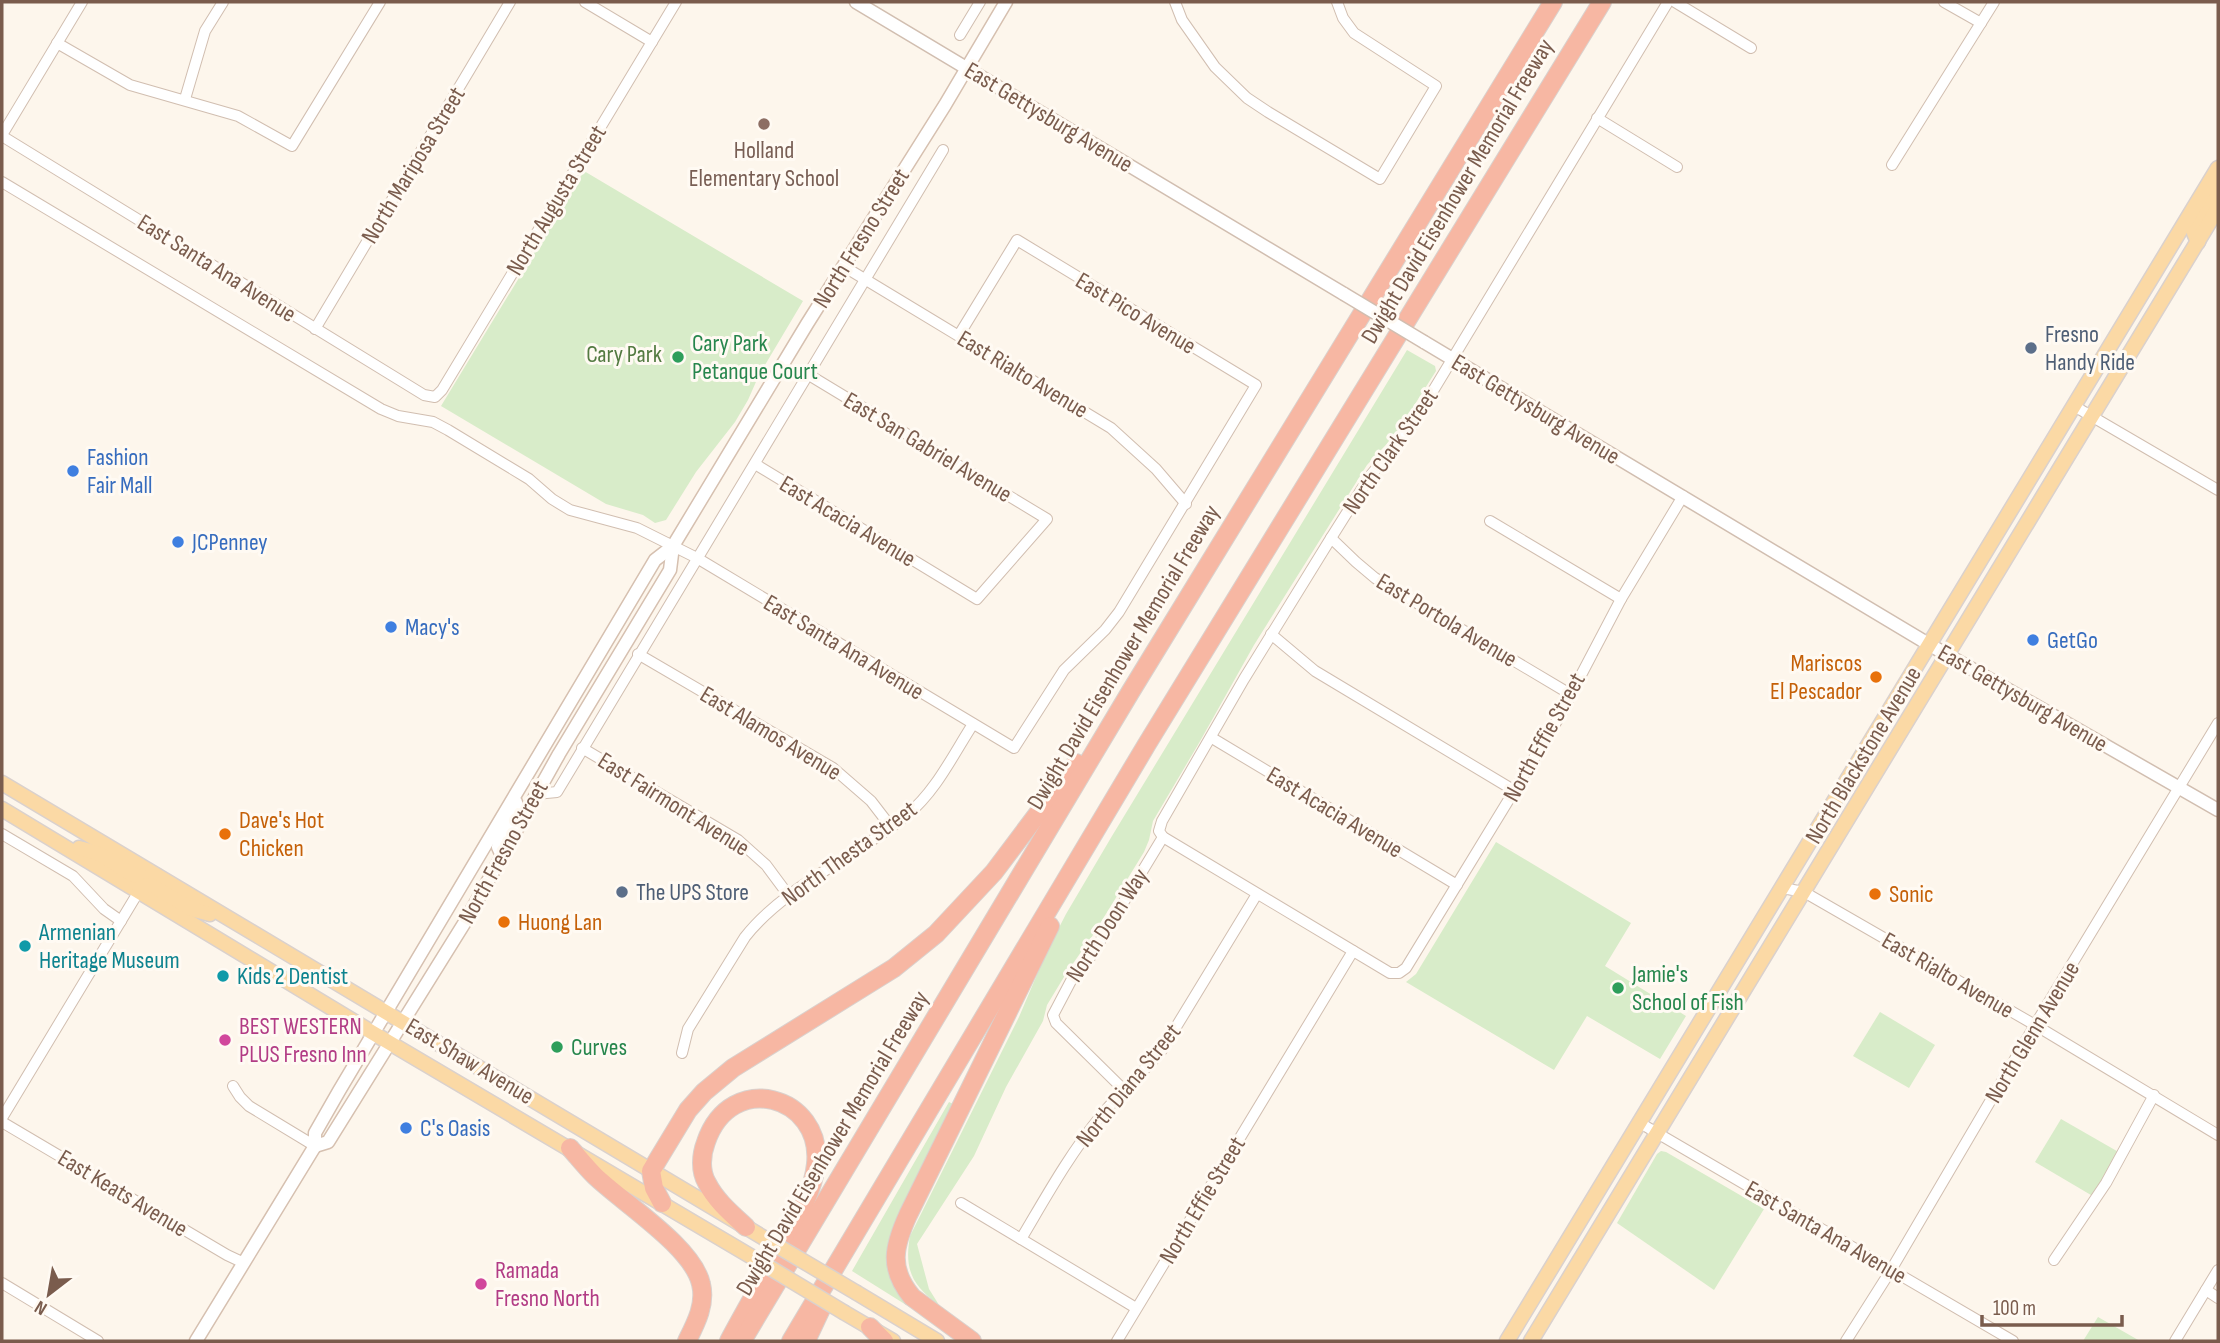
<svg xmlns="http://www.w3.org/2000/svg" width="2220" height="1343" viewBox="0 0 2220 1343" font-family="'Sofia Sans Condensed',sans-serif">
  <rect width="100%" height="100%" fill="#fdf6ec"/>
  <g fill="#d8ecc9">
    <path d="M584,171L803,301L759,375L748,400L735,422L696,472L666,520L655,523L643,515L606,504L441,406Z"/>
    <path d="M1407,350L1435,366L1436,371L1396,434L1367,465L1254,645L1199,743L1153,821L1149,840L1144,852L1093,935L1067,972L1047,1005L1043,1021L1006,1087L974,1156L917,1244L929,1289L939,1305C912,1285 904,1270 910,1236L1019,1017L1047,951L1066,914L1112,836Z"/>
    <path d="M1496,842L1631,923L1605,966L1686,1016L1660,1059L1587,1016L1554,1070L1406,982L1416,974Z"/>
    <path d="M1880,1012L1935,1045L1909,1088L1853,1056Z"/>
    <path d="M949,1102L955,1105L892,1230C883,1263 886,1283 911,1308L852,1271Z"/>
    <path d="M2061,1119L2122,1154L2096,1198L2035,1162Z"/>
    <path d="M1661,1151L1666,1152L1764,1209L1714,1290L1617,1223L1657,1154Z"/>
    <path d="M2098,1317L2140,1341H2083Z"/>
  </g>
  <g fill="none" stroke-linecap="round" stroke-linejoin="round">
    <g stroke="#d1beb0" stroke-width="12">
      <g id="minor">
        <path d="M585,2L652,42"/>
        <path d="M1175,2L1182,20L1215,67L1247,98L1268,112L1380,179L1436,86L1354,33L1343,18L1337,2"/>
        <path d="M1668,2L1413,424L1370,476L1331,538L1244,679L1162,821L1159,831L1163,837L1390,973H1399L1406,968L1558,719L1621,599L1683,496"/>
        <path d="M1675,2L1751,48"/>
        <path d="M1944,2L1981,23"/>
        <path d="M960,35L980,2"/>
        <path d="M57,43L130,85L238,116L292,146L380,2"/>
        <path d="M185,99L205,31L223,2"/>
        <path d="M1597,118L1677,167"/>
        <path d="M2,135L82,2"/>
        <path d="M2,136L424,395L435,397L442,390L676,2"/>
        <path d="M1892,165L1994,2"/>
        <path d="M2,182L381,409L398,416L433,422L448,430L529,479L552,499L570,510L637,528L697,558L1014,748L1064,670L1105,630L1119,612L1256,385L1017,240L959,335"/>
        <path d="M843,266L1111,428L1156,469L1186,504"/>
        <path d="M315,329L510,2"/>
        <path d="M2074,406L2218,490"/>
        <path d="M755,464L977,599L1047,519L809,375"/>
        <path d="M1490,521L1621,599"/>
        <path d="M1331,538L1356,562L1375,578L1570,694"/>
        <path d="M1271,634L1315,671L1515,791"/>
        <path d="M638,654L833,768L871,801L891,827"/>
        <path d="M1212,738L1457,885"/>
        <path d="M582,748L738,840L766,865L789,896"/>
        <path d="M536,794L557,792L943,150"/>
        <path d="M2,834L73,876L104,909L121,921"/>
        <path d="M1782,888L1804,892L2035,1025L2218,1135"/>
        <path d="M682,1053L688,1029L745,937C785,886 857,856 907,815C936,791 953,755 973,724"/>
        <path d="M233,1086L240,1097L249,1106L315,1146"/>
        <path d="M1125,1091L1056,1023L1053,1015L1073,977L1091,956L1163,837"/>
        <path d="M2,1118L139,891"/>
        <path d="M2,1122L227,1255L244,1263"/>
        <path d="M1640,1123L2013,1341"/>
        <path d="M961,1203L1136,1308"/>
        <path d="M1021,1239C1046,1197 1069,1155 1100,1117C1119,1093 1143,1073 1162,1050L1257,894"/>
        <path d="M2054,1260L2106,1183L2154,1095"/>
        <path d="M2,1283L98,1341"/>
        <path d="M2206,1290L2218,1298"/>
        <path d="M1117,1341L1353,951"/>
        <path d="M1846,1341L1891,1270L2035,1025L2218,723"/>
        <path d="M2175,1341L2218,1270"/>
      </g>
    </g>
    <g stroke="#d1beb0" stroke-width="15">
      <g id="tertiary">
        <path d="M856,2L1344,294"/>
        <path d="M1424,342L1930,645L2218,810"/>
      </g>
    </g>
    <g stroke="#d6c0b0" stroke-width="15">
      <g id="secondary">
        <path d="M502,856L498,847L499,842L517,809L516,802"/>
        <path d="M315,1146L328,1142L465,922L559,754L670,570L673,546"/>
        <path d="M196,1341L315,1146V1133L339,1091L655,560L673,546L807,324L945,105L1006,2"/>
      </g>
    </g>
    <g stroke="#dad1cd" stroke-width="17">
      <g id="primary">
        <path d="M2198,242L2194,233L2195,226L2218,188"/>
        <path d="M2,783L764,1238"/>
        <path d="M2,809L373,1033L752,1257"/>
        <path d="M79,848C86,850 94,852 101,855C118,863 137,885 157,876"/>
        <path d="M139,891L147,885L153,886L191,909L210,914"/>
        <path d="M857,1293L937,1341"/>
        <path d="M845,1313L893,1341"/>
        <path d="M1507,1341L2218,168"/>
        <path d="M1531,1341L2218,208"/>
      </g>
    </g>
    <g stroke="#dad1cd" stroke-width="20">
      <g id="motorway">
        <path d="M570,1148C578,1157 586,1167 595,1176C623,1203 693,1247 701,1284C706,1304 696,1323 687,1341"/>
        <path d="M662,1203L654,1188L651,1171L688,1110L704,1092L733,1068L894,968L936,934L994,872L1076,763"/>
        <path d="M870,1327L884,1341"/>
        <path d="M729,1341C745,1311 762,1282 778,1252C793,1225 813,1195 816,1164C823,1096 731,1069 706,1142C701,1155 700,1171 707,1183C716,1201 732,1214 746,1227"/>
        <path d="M742,1341L1131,691L1553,2"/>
        <path d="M791,1341L1147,744L1602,2"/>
        <path d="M806,1341L821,1309"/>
        <path d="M972,1341L912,1297C888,1268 894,1246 908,1215L1050,926"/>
      </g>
    </g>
    <use href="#minor" stroke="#fff" stroke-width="10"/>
    <use href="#tertiary" stroke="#fff" stroke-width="12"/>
    <use href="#secondary" stroke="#fff" stroke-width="12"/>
    <use href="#primary" stroke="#fbd9a5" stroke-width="14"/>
    <use href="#motorway" stroke="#f7b7a3" stroke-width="18"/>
    <g stroke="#d1beb0" stroke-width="15" stroke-linecap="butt">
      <path id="tertiary-bridge" d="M1344,294L1424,342"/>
    </g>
    <g stroke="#dad1cd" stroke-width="17" stroke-linecap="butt">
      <g id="primary-bridge">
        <path d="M764,1238L857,1293"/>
        <path d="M752,1257L845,1313"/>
      </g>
    </g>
    <use href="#tertiary-bridge" stroke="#fff" stroke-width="12"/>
    <use href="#primary-bridge" stroke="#fbd9a5" stroke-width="14"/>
  </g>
  <circle fill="#8d6e63" stroke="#fffaf3" stroke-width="2.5" cx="764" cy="124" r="7"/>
  <g fill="#5c6f8a" stroke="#fffaf3" stroke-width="2.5">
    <circle cx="2031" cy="348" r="7"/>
    <circle cx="622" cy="892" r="7"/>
  </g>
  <g fill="#2e9e5b" stroke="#fffaf3" stroke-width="2.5">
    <circle cx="678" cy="357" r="7"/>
    <circle cx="1618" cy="988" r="7"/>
    <circle cx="557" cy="1047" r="7"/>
  </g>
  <g fill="#3f7fe0" stroke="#fffaf3" stroke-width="2.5">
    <circle cx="73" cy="471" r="7"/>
    <circle cx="178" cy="542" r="7"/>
    <circle cx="391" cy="627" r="7"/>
    <circle cx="2033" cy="640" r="7"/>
    <circle cx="406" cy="1128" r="7"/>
  </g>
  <g fill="#e8710a" stroke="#fffaf3" stroke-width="2.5">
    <circle cx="1876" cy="677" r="7"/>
    <circle cx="225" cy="834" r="7"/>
    <circle cx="1875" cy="894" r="7"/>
    <circle cx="504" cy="922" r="7"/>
  </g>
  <g fill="#0f9aa8" stroke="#fffaf3" stroke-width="2.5">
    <circle cx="25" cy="946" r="7"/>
    <circle cx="223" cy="976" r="7"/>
  </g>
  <g fill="#d1479c" stroke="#fffaf3" stroke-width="2.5">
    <circle cx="225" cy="1040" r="7"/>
    <circle cx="481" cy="1284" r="7"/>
  </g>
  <g text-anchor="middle" stroke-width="6" stroke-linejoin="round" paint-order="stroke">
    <g font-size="24" fill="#7a5c4d" stroke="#fffaf3">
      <text transform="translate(1049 117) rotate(31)" y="8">East Gettysburg Avenue</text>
      <text transform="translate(413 165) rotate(-59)" y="8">North Mariposa Street</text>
      <text transform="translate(1457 191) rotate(-59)" y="8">Dwight David Eisenhower Memorial Freeway</text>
      <text transform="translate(556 200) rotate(-59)" y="8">North Augusta Street</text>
      <text transform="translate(861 238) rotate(-58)" y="8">North Fresno Street</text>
      <text transform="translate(217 268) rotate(32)" y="8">East Santa Ana Avenue</text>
      <text transform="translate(1136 313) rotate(31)" y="8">East Pico Avenue</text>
      <text transform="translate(1023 374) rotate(31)" y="8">East Rialto Avenue</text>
      <text transform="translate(1536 409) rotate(31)" y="8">East Gettysburg Avenue</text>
      <text transform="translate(928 447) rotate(31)" y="8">East San Gabriel Avenue</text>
      <text transform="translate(1390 451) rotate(-55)" y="8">North Clark Street</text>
      <text transform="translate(848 521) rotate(31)" y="8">East Acacia Avenue</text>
      <text transform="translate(1447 620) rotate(31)" y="8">East Portola Avenue</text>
      <text transform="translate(844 647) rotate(31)" y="8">East Santa Ana Avenue</text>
      <text transform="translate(1123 657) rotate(-59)" y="8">Dwight David Eisenhower Memorial Freeway</text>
      <text transform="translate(2023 698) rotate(30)" y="8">East Gettysburg Avenue</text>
      <text transform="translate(771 733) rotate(31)" y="8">East Alamos Avenue</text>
      <text transform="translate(1544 737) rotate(-61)" y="8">North Effie Street</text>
      <text transform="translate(1863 755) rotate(-59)" y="8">North Blackstone Avenue</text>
      <text transform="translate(674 804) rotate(32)" y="8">East Fairmont Avenue</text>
      <text transform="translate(1335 812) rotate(31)" y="8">East Acacia Avenue</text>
      <text transform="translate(503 852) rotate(-61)" y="8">North Fresno Street</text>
      <text transform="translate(849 853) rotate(-36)" y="8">North Thesta Street</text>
      <text transform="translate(1107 925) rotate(-57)" y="8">North Doon Way</text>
      <text transform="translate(1948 975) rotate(30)" y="8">East Rialto Avenue</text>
      <text transform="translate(2032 1032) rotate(-59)" y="8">North Glenn Avenue</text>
      <text transform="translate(470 1061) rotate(31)" y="8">East Shaw Avenue</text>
      <text transform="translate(1128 1085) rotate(-51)" y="8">North Diana Street</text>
      <text transform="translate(832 1143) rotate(-59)" y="8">Dwight David Eisenhower Memorial Freeway</text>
      <text transform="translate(123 1193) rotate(31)" y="8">East Keats Avenue</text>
      <text transform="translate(1202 1200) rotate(-59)" y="8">North Effie Street</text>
      <text transform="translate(1826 1232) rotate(30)" y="8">East Santa Ana Avenue</text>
    </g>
    <g font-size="24" fill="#785e54" stroke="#fffaf3">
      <text x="764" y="158">Holland<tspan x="764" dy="28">Elementary School</tspan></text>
    </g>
    <g font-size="24" fill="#4e5e75" stroke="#fffaf3" text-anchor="start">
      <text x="2045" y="342">Fresno<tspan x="2045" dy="28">Handy Ride</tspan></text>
      <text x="636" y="900">The UPS Store</text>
    </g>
    <g font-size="24" fill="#27864d" stroke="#fffaf3" text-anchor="start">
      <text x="692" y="351">Cary Park<tspan x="692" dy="28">Petanque Court</tspan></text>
      <text x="1632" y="982">Jamie's<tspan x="1632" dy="28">School of Fish</tspan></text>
      <text x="571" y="1055">Curves</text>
    </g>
    <g font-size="24" fill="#537a41" stroke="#fffaf3">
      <text x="624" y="362">Cary Park</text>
    </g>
    <g font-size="24" fill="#366cbe" stroke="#fffaf3" text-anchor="start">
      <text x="87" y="465">Fashion<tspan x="87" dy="28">Fair Mall</tspan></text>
      <text x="192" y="550">JCPenney</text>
      <text x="405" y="635">Macy's</text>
      <text x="2047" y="648">GetGo</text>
      <text x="420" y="1136">C's Oasis</text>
    </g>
    <g font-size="24" fill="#c56008" stroke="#fffaf3" text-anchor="start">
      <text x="1862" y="671" text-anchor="end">Mariscos<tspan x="1862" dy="28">El Pescador</tspan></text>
      <text x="239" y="828">Dave's Hot<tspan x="239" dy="28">Chicken</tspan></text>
      <text x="1889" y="902">Sonic</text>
      <text x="518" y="930">Huong Lan</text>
    </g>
    <g font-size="24" fill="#0d838f" stroke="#fffaf3" text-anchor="start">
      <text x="39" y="940">Armenian<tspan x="39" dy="28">Heritage Museum</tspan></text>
      <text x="237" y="984">Kids 2 Dentist</text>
    </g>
    <g font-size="24" fill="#b23c85" stroke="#fffaf3" text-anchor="start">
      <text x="239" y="1034">BEST WESTERN<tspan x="239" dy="28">PLUS Fresno Inn</tspan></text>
      <text x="495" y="1278">Ramada<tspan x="495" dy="28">Fresno North</tspan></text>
    </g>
  </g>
  <rect width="2220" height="1343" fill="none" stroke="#7a5c4d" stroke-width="7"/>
  <g transform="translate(49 1294) rotate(211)" stroke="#fffaf3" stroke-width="5" paint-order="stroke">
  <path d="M0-5L12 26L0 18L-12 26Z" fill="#7a5c4d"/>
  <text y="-10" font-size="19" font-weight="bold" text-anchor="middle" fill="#7a5c4d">N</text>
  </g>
  <path d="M1982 1315v10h140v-10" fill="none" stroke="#7a5c4d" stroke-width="3.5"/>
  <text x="1993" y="1315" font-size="21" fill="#7a5c4d" stroke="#fffaf3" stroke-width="5" paint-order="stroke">100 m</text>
</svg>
